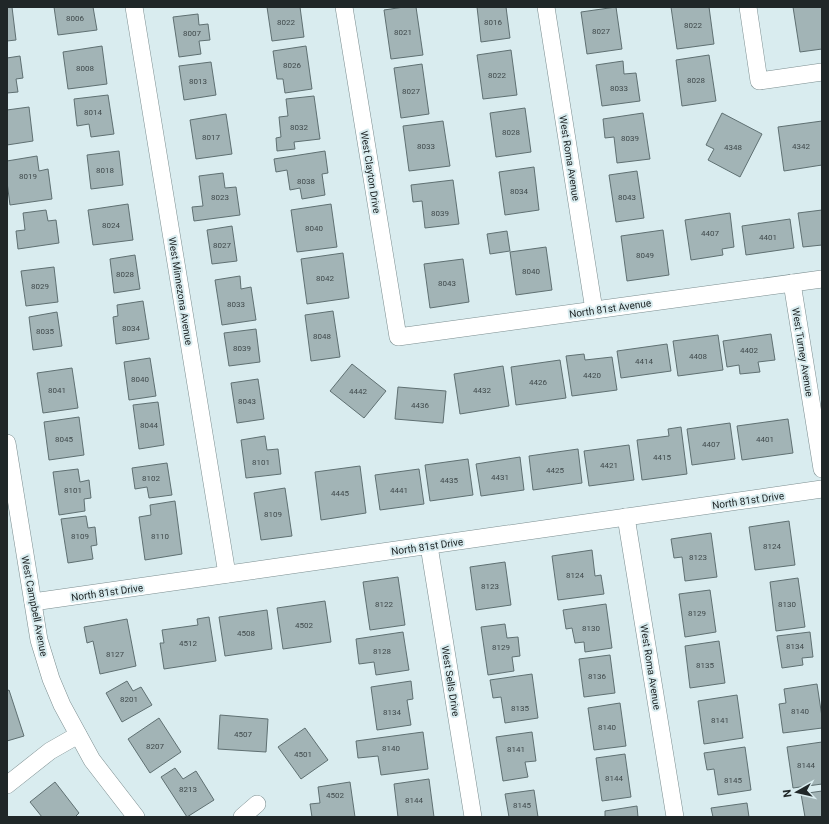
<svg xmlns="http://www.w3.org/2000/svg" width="829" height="824" viewBox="0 0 829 824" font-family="Roboto,sans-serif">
  <rect width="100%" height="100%" fill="#d9ecef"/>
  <g fill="#a2b4b6" stroke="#5f7072">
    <path d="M7,7H12L16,40L7,41Z"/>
    <path d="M54,7H93L97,30L58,35Z"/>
    <path d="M267,7H300L304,37L272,41Z"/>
    <path d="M404,7H416L423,55L391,59L384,10Z"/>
    <path d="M477,7H506L510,38L481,42Z"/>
    <path d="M616,7L622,49L587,54L581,12Z"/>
    <path d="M671,7H709L714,44L677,49Z"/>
    <path d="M793,7H822V49L800,52Z"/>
    <path d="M198,14L199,25L208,24L210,40L199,41L201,54L179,57L173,17Z"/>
    <path d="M102,46L107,84L68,89L63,52Z"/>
    <path d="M306,46L312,89L285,93L283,79H277L273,51Z"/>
    <path d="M511,50L517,95L483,99L477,55Z"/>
    <path d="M709,55L716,101L682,106L676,60Z"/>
    <path d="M20,56L23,78L16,79L18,92L7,93V58Z"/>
    <path d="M623,61L624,74L636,73L640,101L602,106L596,65Z"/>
    <path d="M211,62L216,95L184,100L179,66Z"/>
    <path d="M422,64L429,114L401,118L394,68Z"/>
    <path d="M108,95L114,134L91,137L89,124L77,126L74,99Z"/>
    <path d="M314,96L320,139L294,142L295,149L277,151L276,138L281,137L279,117L288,116L286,99Z"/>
    <path d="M29,107L33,141L7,145V110Z"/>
    <path d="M525,108L531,152L496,157L490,113Z"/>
    <path d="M643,113L650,159L617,163L614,137L605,138L603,119Z"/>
    <path d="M722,113L762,134L740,177L708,160L714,149L706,145Z"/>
    <path d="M226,114L232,154L196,159L190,120Z"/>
    <path d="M443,121L450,166L409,171L403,126Z"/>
    <path d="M822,121V165L784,171L778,127Z"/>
    <path d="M119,151L123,185L91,189L87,155Z"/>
    <path d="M325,151L328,173L322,174L325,195L302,199L300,188L290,190L287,170L276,172L274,159Z"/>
    <path d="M37,156L39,171L48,169L52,199L10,205L7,182V161Z"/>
    <path d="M534,167L539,210L505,215L499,172Z"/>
    <path d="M637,171L644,218L616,222L609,175Z"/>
    <path d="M223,173L225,188L236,187L240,215L194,221L192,207L203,206L199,176Z"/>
    <path d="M453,180L459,224L425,228L422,201L413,202L411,185Z"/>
    <path d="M128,204L133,240L93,245L88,210Z"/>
    <path d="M331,204L337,247L297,252L291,210Z"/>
    <path d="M46,210L48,221L56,220L59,243L18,249L16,231L25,230L23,213Z"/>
    <path d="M822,210V245L803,247L798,213Z"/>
    <path d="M730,213L734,247L722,249L723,255L691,260L685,220Z"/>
    <path d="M790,219L794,248L746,255L742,226Z"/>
    <path d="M232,226L237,261L212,264L207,230Z"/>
    <path d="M663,230L669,275L627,281L621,236Z"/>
    <path d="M507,231L510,251L490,254L487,234Z"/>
    <path d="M546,247L552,290L516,295L510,252Z"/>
    <path d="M343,253L349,298L307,304L301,259Z"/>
    <path d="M135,255L140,289L114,293L110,259Z"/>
    <path d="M463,259L469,302L430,308L424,264Z"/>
    <path d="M54,267L58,302L26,306L21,271Z"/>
    <path d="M240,276L241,289L251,287L256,320L222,325L215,280Z"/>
    <path d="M143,301L149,339L116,344L113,317L118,316L117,305Z"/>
    <path d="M333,311L340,357L311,361L305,315Z"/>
    <path d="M57,312L62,346L33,350L29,317Z"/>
    <path d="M256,329L260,362L229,366L224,333Z"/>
    <path d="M771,334L775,360L758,362L760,372L740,374L739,365L727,367L723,341Z"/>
    <path d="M718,335L723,370L678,376L673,341Z"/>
    <path d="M667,344L671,371L621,378L617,351Z"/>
    <path d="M584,354L585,360L612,357L617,390L572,396L566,356Z"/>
    <path d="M150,358L156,396L129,400L124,362Z"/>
    <path d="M560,360L566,398L516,405L511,367Z"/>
    <path d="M352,364L386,391L364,418L330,391Z"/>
    <path d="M503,366L509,406L460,414L454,374Z"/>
    <path d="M72,368L78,408L43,413L37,373Z"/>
    <path d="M258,379L264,419L237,423L231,383Z"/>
    <path d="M398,387L446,391L443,423L395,419Z"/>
    <path d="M158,402L164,445L139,449L133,405Z"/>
    <path d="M79,417L84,455L49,460L44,422Z"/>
    <path d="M788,419L793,453L742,460L737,426Z"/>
    <path d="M730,423L735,459L692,465L687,429Z"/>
    <path d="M681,427L687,474L642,480L637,440L669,436L668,429Z"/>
    <path d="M265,436L267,450L278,449L281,474L246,478L241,440Z"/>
    <path d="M629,445L634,480L589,486L584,451Z"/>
    <path d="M578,449L582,483L533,490L529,456Z"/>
    <path d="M520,457L524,490L481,496L476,464Z"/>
    <path d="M468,459L473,495L430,501L425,465Z"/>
    <path d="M167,463L172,495L149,498L147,487L135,489L132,468Z"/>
    <path d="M360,466L366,513L321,520L315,472Z"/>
    <path d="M78,469L80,482L89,480L91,498L84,499L85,511L59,515L53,472Z"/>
    <path d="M419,469L424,504L380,510L375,475Z"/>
    <path d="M285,488L292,536L261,540L254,493Z"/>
    <path d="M175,501L182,554L145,560L139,517L151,515L150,505Z"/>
    <path d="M86,516L88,528L95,527L97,545L91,546L93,559L68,563L61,519Z"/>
    <path d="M789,521L795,565L755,570L749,527Z"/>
    <path d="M711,533L717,577L685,581L682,557L674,558L671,539Z"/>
    <path d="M592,550L595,576L601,575L604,594L558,600L552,556Z"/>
    <path d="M505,562L511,605L476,610L470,567Z"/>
    <path d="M398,577L405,625L370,630L363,582Z"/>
    <path d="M798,578L805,627L776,631L770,582Z"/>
    <path d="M710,590L716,632L685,637L679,594Z"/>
    <path d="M325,601L331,642L283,649L277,608Z"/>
    <path d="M606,604L612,648L585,652L584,642L575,643L572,628L566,629L563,610Z"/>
    <path d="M267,610L272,649L225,656L219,617Z"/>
    <path d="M209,617L216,661L164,669L160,643H164L162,630L198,625L197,619Z"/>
    <path d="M127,619L136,666L100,674L93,641L87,643L84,627Z"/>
    <path d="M505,624L507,638L518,637L520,656L512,657L514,671L488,675L481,627Z"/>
    <path d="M403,632L409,670L376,675L374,662L359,664L356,639Z"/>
    <path d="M810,632L813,657L802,658L803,665L782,668L777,636Z"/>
    <path d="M719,641L725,683L690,688L685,646Z"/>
    <path d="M610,655L615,693L584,697L579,659Z"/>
    <path d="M532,674L538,718L505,723L501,697L493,698L490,680Z"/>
    <path d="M127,681L133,691L141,687L152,705L122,722L106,693Z"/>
    <path d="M411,681L413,699L407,700L411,725L377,730L371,687Z"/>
    <path d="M817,684L822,717V728L783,733L779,704L786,703L784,689Z"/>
    <path d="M9,690L24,736L7,741V691Z"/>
    <path d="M737,695L743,738L704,744L698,701Z"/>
    <path d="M620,703L626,746L594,750L588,708Z"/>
    <path d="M220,715L268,719L266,752L218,749Z"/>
    <path d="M159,718L181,752L150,773L128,739Z"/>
    <path d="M305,728L328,760L301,779L278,747Z"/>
    <path d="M423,732L428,769L381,775L378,756L358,758L356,741Z"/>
    <path d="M532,732L536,761L525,762L528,777L503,781L496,737Z"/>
    <path d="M822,742V784L793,788L787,747Z"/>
    <path d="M745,747L751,790L718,795L714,769L707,770L704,753Z"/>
    <path d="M625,754L631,797L602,801L596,758Z"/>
    <path d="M175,768L183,779L196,771L214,800L187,817L161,777Z"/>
    <path d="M429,779L434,817H398L394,784Z"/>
    <path d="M55,782L79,813L75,817H42L30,802Z"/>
    <path d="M350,782L355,817H312L310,804L320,803L318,787Z"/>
    <path d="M534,790L538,817H509L505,794Z"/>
    <path d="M822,791V817H805L801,794Z"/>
    <path d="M747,803L749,817H713L711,808Z"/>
    <path d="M637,806L638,817H605V811Z"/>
  </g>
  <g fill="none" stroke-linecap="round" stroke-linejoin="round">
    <g stroke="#7c8e90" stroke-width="18">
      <g id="street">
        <path d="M134,7L227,574"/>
        <path d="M344,7L398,337L822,279"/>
        <path d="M546,7L594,310"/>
        <path d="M748,7L759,81L822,72"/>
        <path d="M792,283L822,469"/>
        <path d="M7,443L39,640L51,679L62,705L92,760L136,817"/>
        <path d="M626,517L675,817"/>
        <path d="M429,546L473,817"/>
        <path d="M33,602L822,489"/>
        <path d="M7,785L50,751L78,735"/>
        <path d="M242,817L257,804"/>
      </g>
    </g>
    <use href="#street" stroke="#fff" stroke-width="17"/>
  </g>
  <g text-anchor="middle" stroke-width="4" stroke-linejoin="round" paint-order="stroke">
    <g font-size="8" fill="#404a4c">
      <text x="75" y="21">8006</text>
      <text x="286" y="25">8022</text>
      <text x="493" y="25">8016</text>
      <text x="693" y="28">8022</text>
      <text x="601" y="34">8027</text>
      <text x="403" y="35">8021</text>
      <text x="192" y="36">8007</text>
      <text x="292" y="68">8026</text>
      <text x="85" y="71">8008</text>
      <text x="497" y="78">8022</text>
      <text x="696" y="83">8028</text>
      <text x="198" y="84">8013</text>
      <text x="619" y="91">8033</text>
      <text x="411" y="94">8027</text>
      <text x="93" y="115">8014</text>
      <text x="299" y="130">8032</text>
      <text x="511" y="135">8028</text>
      <text x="211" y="140">8017</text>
      <text x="630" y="141">8039</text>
      <text x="426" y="149">8033</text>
      <text x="801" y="149">4342</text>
      <text x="733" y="150">4348</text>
      <text x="105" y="173">8018</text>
      <text x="28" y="179">8019</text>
      <text x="306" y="184">8038</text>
      <text x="519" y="194">8034</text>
      <text x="220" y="200">8023</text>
      <text x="627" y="200">8043</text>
      <text x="440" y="216">8039</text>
      <text x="111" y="228">8024</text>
      <text x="314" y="231">8040</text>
      <text x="710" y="236">4407</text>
      <text x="768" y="240">4401</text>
      <text x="222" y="248">8027</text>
      <text x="645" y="258">8049</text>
      <text x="531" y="274">8040</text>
      <text x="125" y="277">8028</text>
      <text x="325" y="281">8042</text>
      <text x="447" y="286">8043</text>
      <text x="40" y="289">8029</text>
      <text x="236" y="307">8033</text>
      <text x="131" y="331">8034</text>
      <text x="45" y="334">8035</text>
      <text x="322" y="339">8048</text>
      <text x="242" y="351">8039</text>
      <text x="749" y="353">4402</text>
      <text x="698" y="359">4408</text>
      <text x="644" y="364">4414</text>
      <text x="592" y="378">4420</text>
      <text x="140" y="382">8040</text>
      <text x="538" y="385">4426</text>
      <text x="57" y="393">8041</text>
      <text x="482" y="393">4432</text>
      <text x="358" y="394">4442</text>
      <text x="247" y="404">8043</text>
      <text x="420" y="408">4436</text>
      <text x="149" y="428">8044</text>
      <text x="64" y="442">8045</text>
      <text x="765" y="442">4401</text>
      <text x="711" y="447">4407</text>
      <text x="662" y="460">4415</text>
      <text x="261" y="465">8101</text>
      <text x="609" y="468">4421</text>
      <text x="555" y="473">4425</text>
      <text x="500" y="480">4431</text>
      <text x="151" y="481">8102</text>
      <text x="449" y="483">4435</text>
      <text x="73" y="493">8101</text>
      <text x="399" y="493">4441</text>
      <text x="340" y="496">4445</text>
      <text x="273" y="517">8109</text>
      <text x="80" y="539">8109</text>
      <text x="160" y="539">8110</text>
      <text x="772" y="549">8124</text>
      <text x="698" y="560">8123</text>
      <text x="575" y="578">8124</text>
      <text x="490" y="589">8123</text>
      <text x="384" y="607">8122</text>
      <text x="787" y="607">8130</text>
      <text x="697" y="616">8129</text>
      <text x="304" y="628">4502</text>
      <text x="591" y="631">8130</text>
      <text x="246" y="636">4508</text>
      <text x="188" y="646">4512</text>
      <text x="795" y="649">8134</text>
      <text x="501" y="650">8129</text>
      <text x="382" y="654">8128</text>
      <text x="115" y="657">8127</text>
      <text x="705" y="668">8135</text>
      <text x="597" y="679">8136</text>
      <text x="129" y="702">8201</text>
      <text x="520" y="711">8135</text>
      <text x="800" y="714">8140</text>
      <text x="392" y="715">8134</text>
      <text x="720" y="723">8141</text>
      <text x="607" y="730">8140</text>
      <text x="243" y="737">4507</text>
      <text x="155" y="749">8207</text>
      <text x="391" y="751">8140</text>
      <text x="516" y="752">8141</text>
      <text x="303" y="757">4501</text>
      <text x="806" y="768">8144</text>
      <text x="614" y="781">8144</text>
      <text x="733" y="783">8145</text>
      <text x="188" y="792">8213</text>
      <text x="335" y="798">4502</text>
      <text x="414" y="803">8144</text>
      <text x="522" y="808">8145</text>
    </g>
    <g font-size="10" fill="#202728" stroke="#d9ecef">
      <text transform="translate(570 158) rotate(81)" y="4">West Roma Avenue</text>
      <text transform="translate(371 172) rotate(81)" y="4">West Clayton Drive</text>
      <text transform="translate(181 291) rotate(81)" y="4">West Minnezona Avenue</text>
      <text transform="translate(610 308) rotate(-8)" y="4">North 81st Avenue</text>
      <text transform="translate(803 352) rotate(81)" y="4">West Turney Avenue</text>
      <text transform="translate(748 500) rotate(-8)" y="4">North 81st Drive</text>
      <text transform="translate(427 546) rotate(-8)" y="4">North 81st Drive</text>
      <text transform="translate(107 592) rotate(-8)" y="4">North 81st Drive</text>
      <text transform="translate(35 606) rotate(79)" y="4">West Campbell Avenue</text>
      <text transform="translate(651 667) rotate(81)" y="4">West Roma Avenue</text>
      <text transform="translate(451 681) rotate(81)" y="4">West Sells Drive</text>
    </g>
  </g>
  <rect width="829" height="824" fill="none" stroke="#202728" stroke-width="16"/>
  <g transform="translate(797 792) rotate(262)" stroke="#d9ecef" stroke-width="3" paint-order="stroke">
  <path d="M0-3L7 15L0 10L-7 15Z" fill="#202728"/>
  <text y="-6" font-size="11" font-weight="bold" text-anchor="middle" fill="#202728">N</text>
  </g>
</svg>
